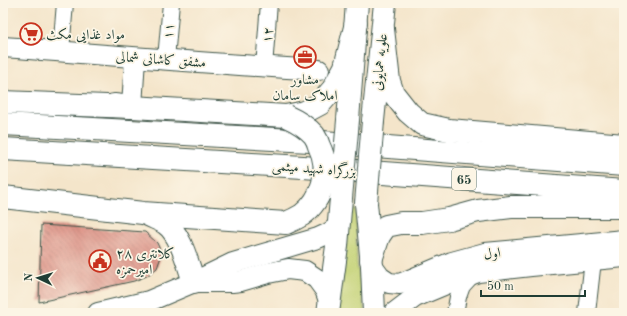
<svg xmlns="http://www.w3.org/2000/svg" width="627" height="316" viewBox="0 0 627 316" font-family="'Old Standard TT',Amiri,serif">
  <defs>
    <pattern id="building-back-hatch" width="6" height="6" patternUnits="userSpaceOnUse"><rect width="6" height="6" fill="#dd9185"/><path d="M-1 5l2 2M0 0l6 6M5-1l2 2" fill="none" stroke="#b3786e"/></pattern>
  </defs>
  <rect width="100%" height="100%" fill="#fcf5e5"/>
  <filter id="ink" filterUnits="userSpaceOnUse"><feTurbulence type="fractalNoise" baseFrequency=".025" numOctaves="2"/><feDisplacementMap in="SourceGraphic" scale="8" xChannelSelector="R" yChannelSelector="G"/><feConvolveMatrix kernelMatrix="1 2 1 2 8 2 1 2 1" color-interpolation-filters="sRGB"/></filter>
  <filter id="wash" filterUnits="userSpaceOnUse"><feTurbulence type="fractalNoise" baseFrequency=".012" numOctaves="4" result="noise"/><feDisplacementMap in="SourceGraphic" scale="16" xChannelSelector="R" yChannelSelector="G"/><feGaussianBlur stdDeviation="0.9" result="paint"/><feColorMatrix in="noise" values="0 0 0 0 0 0 0 0 0 0 0 0 0 0 0 0 0 1.4 0 .05"/><feComposite in="paint" operator="in"/></filter>
  <g filter="url(#wash)">
    <rect width="100%" height="100%" fill="#f4e5ca"/>
    <path fill="#c2d173" stroke="#708754" d="M350,209H356L357,262L365,313H338Z"/>
    <g id="blocks">
      <path fill="url(#building-back-hatch)" d="M41,225L145,232L157,243L162,254L157,268L147,276L134,281L39,302Z"/>
    </g>
  </g>
  <g filter="url(#ink)">
    <use href="#blocks" fill-opacity="0" stroke="#3f564a" stroke-width="1"/>
    <g fill="none" stroke-linecap="round" stroke-linejoin="round">
      <g stroke="#3f564a" stroke-width="18">
        <g id="minor">
          <path d="M61,51L65,3"/>
          <path d="M166,59L171,3"/>
          <path d="M264,67L269,3"/>
          <path d="M455,313L458,297L462,286L474,273"/>
          <path d="M587,313L593,260"/>
        </g>
      </g>
      <g stroke="#3f564a" stroke-width="22">
        <g id="tertiary">
          <path d="M3,47C108,55 213,64 319,70"/>
          <path d="M132,107L135,58"/>
          <path d="M372,266L380,277L389,283L400,284L452,262L485,253L624,240"/>
          <path d="M198,282H232L241,281L268,273L288,269L305,271L317,279L325,290L330,303"/>
          <path d="M98,313L149,301L194,282L233,263L318,238L329,233L339,226"/>
          <path d="M394,313L415,297L458,279L478,272L531,266L624,257"/>
        </g>
      </g>
      <g stroke="#3f564a" stroke-width="24">
        <g id="secondary">
          <path d="M286,116L305,112L320,104L333,89L345,67L356,23"/>
          <path d="M348,120L357,3"/>
          <path d="M373,121L385,3"/>
          <path d="M366,203L372,266L374,313"/>
          <path d="M328,313L337,246L341,198"/>
        </g>
      </g>
      <g stroke="#3f564a" stroke-width="24">
        <g id="primary">
          <path d="M114,105L132,107L286,116"/>
          <path d="M3,197L143,213L286,223"/>
          <path d="M148,215C154,218 160,220 165,223C181,234 188,265 194,282"/>
        </g>
      </g>
      <g stroke="#3f564a" stroke-width="24">
        <g id="trunk">
          <path d="M383,29L389,81L393,93L408,112L422,124L449,130L624,145"/>
          <path d="M3,102L132,107"/>
          <path d="M3,124L310,141L624,165"/>
          <path d="M3,149L303,167L624,191"/>
          <path d="M371,260L379,236L386,226L401,223H422L449,219L478,211L511,207H624"/>
        </g>
      </g>
      <use href="#minor" stroke="#fff" stroke-width="16"/>
      <use href="#tertiary" stroke="#fff" stroke-width="20"/>
      <use href="#secondary" stroke="#fff" stroke-width="22"/>
      <use href="#primary" stroke="#fff" stroke-width="22"/>
      <use href="#trunk" stroke="#fff" stroke-width="22"/>
      <g stroke="#3f564a" stroke-width="24" stroke-linecap="butt">
        <g id="secondary-bridge">
          <path d="M341,198L348,120"/>
          <path d="M366,203L373,121"/>
        </g>
      </g>
      <g stroke="#3f564a" stroke-width="24" stroke-linecap="butt">
        <path id="primary-bridge" d="M286,223C291,221 297,218 302,215C323,199 331,170 319,146C318,142 316,138 314,135C306,126 297,121 286,116"/>
      </g>
      <use href="#secondary-bridge" stroke="#fff" stroke-width="22"/>
      <use href="#primary-bridge" stroke="#fff" stroke-width="22"/>
    </g>
  </g>
  <defs>
    <g id="supermarket-ring" transform="scale(1.15)"><circle r="9.5" fill="#fcf5e5" stroke="#c8321e" stroke-width="1.5"/><path d="M-6-5.5h2.5l.6 2H6L4.5 2H-2.5L-4.4-4H-6ZM-1.5 3.2a1.3 1.3 0 1 0 .1 0ZM3 3.2a1.3 1.3 0 1 0 .1 0Z" fill="#c8321e"/></g>
    <g id="office-ring" transform="scale(1.15)"><circle r="9.5" fill="#fcf5e5" stroke="#c8321e" stroke-width="1.5"/><path d="M-6-3h4V-5.5h4V-3h4V5H-6ZM-1-4.5V-3h2v-1.5ZM-6 0V1H6V0Z" fill="#c8321e"/></g>
    <g id="civic-ring" transform="scale(1.15)"><circle r="9.5" fill="#fcf5e5" stroke="#c8321e" stroke-width="1.5"/><path d="M-.6-6.5H3V-4.5H.6V-3L4-1V1h2V6H-6V1h2V-1L-.6-3ZM-1.2 2.5V6h2.4V2.5Z" fill="#c8321e"/></g>
  </defs>
  <g fill-rule="evenodd">
    <use href="#supermarket-ring" x="31" y="34"/>
    <use href="#office-ring" x="305" y="57"/>
    <use href="#civic-ring" x="100" y="261"/>
  </g>
  <g text-anchor="middle" stroke-width="3.5" stroke-linejoin="round" paint-order="stroke">
    <rect fill="#fcf5e5" stroke="#617469" stroke-width="1" x="452" y="168" width="24" height="22" rx="3"/>
    <g font-size="13" font-weight="bold" fill="#1f3d34">
      <text x="464" y="184">65</text>
    </g>
    <g font-size="14" fill="#1f3d34" stroke="#fcf5e5">
      <text transform="translate(168 31) rotate(-85)" y="5">۱۱</text>
      <text transform="translate(267 35) rotate(-85)" y="5">۱۲</text>
      <text transform="translate(161 59) rotate(4)" y="5">مشفق کاشانی شمالی</text>
      <text transform="translate(379 62) rotate(-84)" y="5">علویه همایونی</text>
      <text transform="translate(314 168) rotate(4)" y="5">بزرگراه شهید میثمی</text>
      <text transform="translate(492 253) rotate(-9)" y="5">اول</text>
    </g>
    <g font-size="14" fill="#1f3d34" stroke="#fcf5e5" text-anchor="start">
      <text x="46" y="39">مواد غذایی مکث</text>
      <text x="305" y="84" text-anchor="middle">مشاور<tspan x="305" dy="16">املاک سامان</tspan></text>
      <text x="116" y="258">کلانتری ۲۸<tspan x="116" dy="16">امیرحمزه</tspan></text>
    </g>
  </g>
  <rect width="627" height="316" fill="none" stroke="#fcf5e5" stroke-width="16"/>
  <g transform="translate(38 278) rotate(274)" stroke="#fcf5e5" stroke-width="3" paint-order="stroke">
  <path d="M0-3L7 15L0 10L-7 15Z" fill="#1f3d34"/>
  <text y="-6" font-size="11" font-weight="bold" text-anchor="middle" fill="#1f3d34">N</text>
  </g>
  <path d="M481 290v6h104v-6" fill="none" stroke="#1f3d34" stroke-width="2"/>
  <text x="487" y="290" font-size="12" fill="#1f3d34" stroke="#fcf5e5" stroke-width="3" paint-order="stroke">50 m</text>
</svg>
